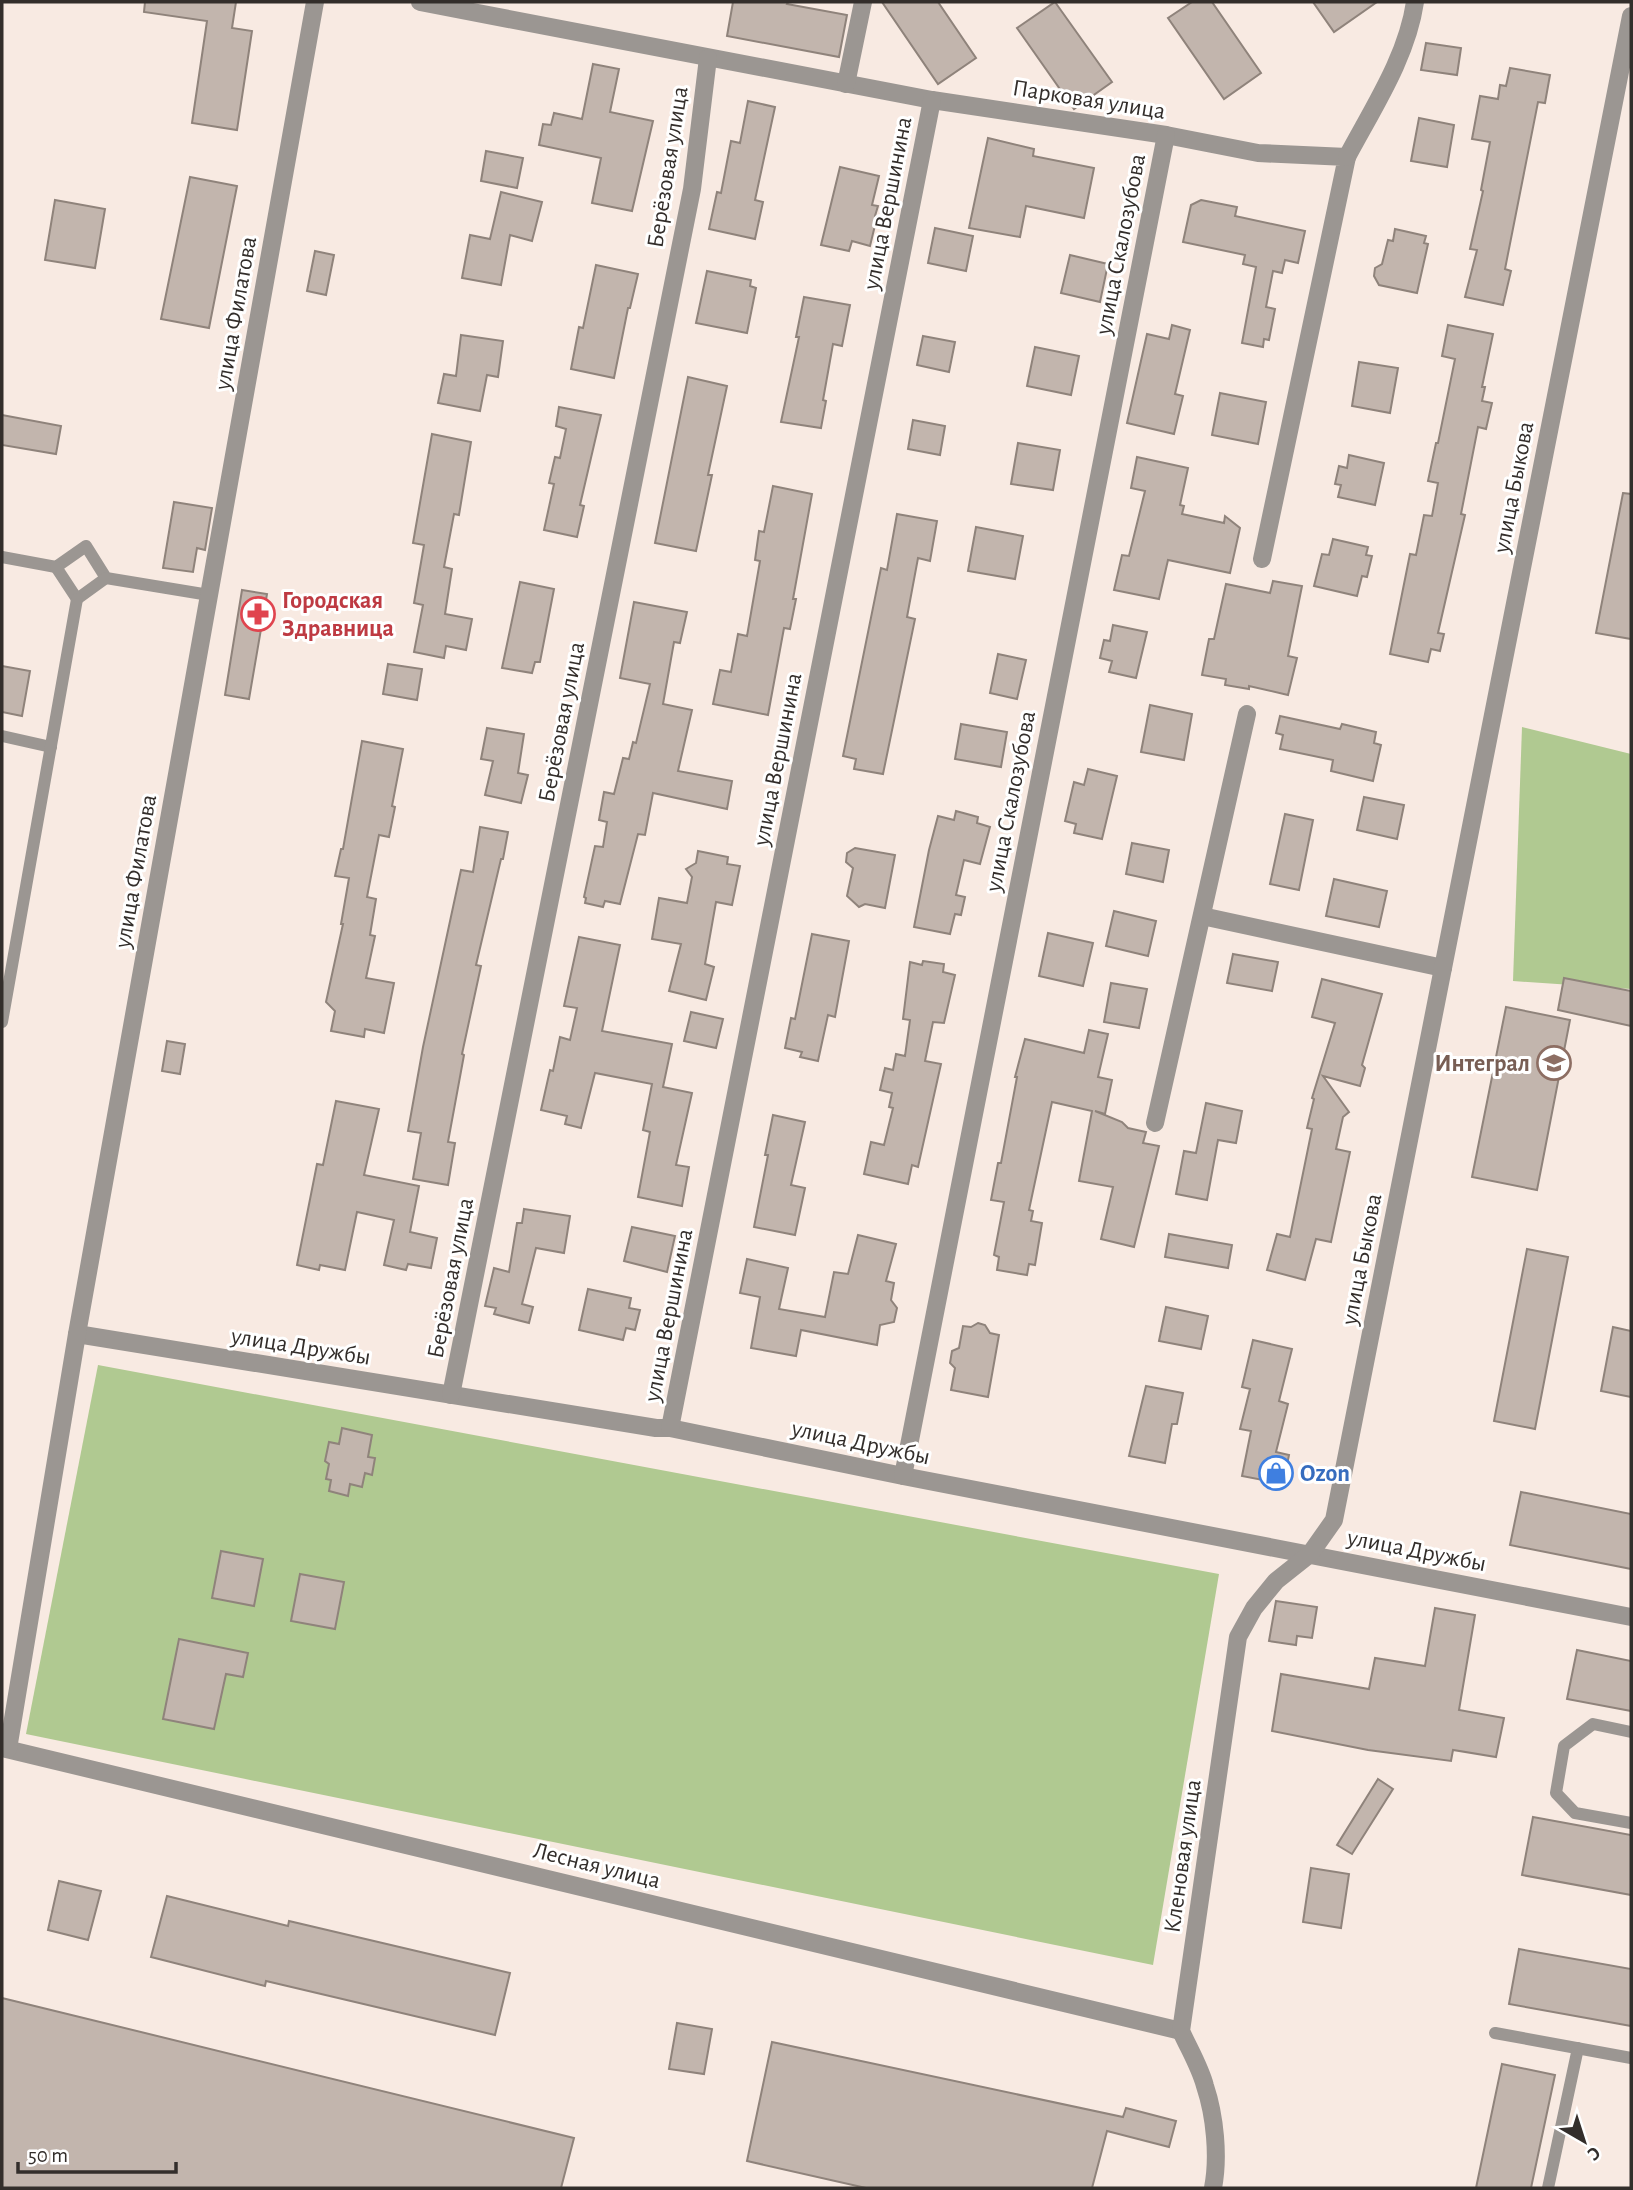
<svg xmlns="http://www.w3.org/2000/svg" width="1633" height="2190" viewBox="0 0 1633 2190" font-family="'Alegreya Sans',sans-serif">
  <rect width="100%" height="100%" fill="#f8eae2"/>
  <g fill="#b0c991">
    <path d="M1522,727L1631,754V989L1513,981Z"/>
    <path d="M98,1365L1219,1574L1153,1965L26,1734Z"/>
  </g>
  <g fill="#c2b5ad" stroke="#8f837b" stroke-width="2">
    <path d="M145,2H236L232,28L252,31L237,130L192,123L207,21L144,12Z"/>
    <path d="M733,2H788L787,4L847,15L839,57L727,36Z"/>
    <path d="M882,2H938L976,58L938,84Z"/>
    <path d="M1055,2L1112,82L1074,109L1017,28Z"/>
    <path d="M1192,2H1212L1261,73L1224,99L1168,18Z"/>
    <path d="M1313,2H1377L1334,32Z"/>
    <path d="M1426,43L1461,48L1457,75L1421,70Z"/>
    <path d="M593,64L619,69L610,112L653,121L632,211L592,203L601,158L539,145L543,124L551,125L554,113L582,119Z"/>
    <path d="M1510,68L1550,75L1545,103L1538,102L1505,269L1511,271L1503,305L1465,297L1477,250L1470,249L1483,191L1481,190L1490,142L1472,139L1480,96L1498,99L1500,85L1506,86Z"/>
    <path d="M748,101L775,107L755,200L763,202L755,239L709,229L717,192L721,193L731,141L740,143Z"/>
    <path d="M1419,118L1454,125L1447,167L1411,161Z"/>
    <path d="M988,138L1034,149L1033,156L1094,168L1084,218L1026,206L1020,237L969,228Z"/>
    <path d="M486,151L523,158L517,188L481,181Z"/>
    <path d="M840,167L879,176L872,205L878,206L875,216L877,217L870,246L852,241L849,251L821,245Z"/>
    <path d="M190,177L237,186L209,328L161,319Z"/>
    <path d="M501,192L542,202L532,241L510,235L501,285L462,278L470,235L490,239Z"/>
    <path d="M55,200L105,209L95,268L45,260Z"/>
    <path d="M1201,200L1237,207L1235,216L1305,231L1298,263L1285,260L1282,273L1273,271L1266,307L1275,309L1269,340L1264,339L1263,347L1242,343L1256,267L1243,264L1245,255L1183,242L1191,205Z"/>
    <path d="M935,228L973,236L966,271L928,263Z"/>
    <path d="M1395,229L1426,236L1424,243L1428,244L1417,293L1379,285L1374,276L1375,268L1382,264L1388,240L1393,241Z"/>
    <path d="M315,251L334,255L326,295L307,291Z"/>
    <path d="M1070,255L1108,264L1100,302L1061,293Z"/>
    <path d="M596,265L638,274L630,308H628L614,378L571,369L579,327L583,328Z"/>
    <path d="M707,271L751,280L750,286L756,288L747,333L696,323Z"/>
    <path d="M804,297L850,305L842,346L833,344L823,400L826,401L821,428L781,422L799,337H796Z"/>
    <path d="M1172,325L1190,330L1175,394L1183,396L1174,434L1127,423L1147,334L1169,339Z"/>
    <path d="M1448,325L1493,334L1482,387H1485L1482,401L1492,403L1486,429L1478,427L1461,514L1465,515L1438,633L1444,634L1440,651L1431,649L1428,662L1390,654L1410,554L1416,555L1424,515L1432,516L1438,483L1428,481L1436,443H1438L1455,359L1442,356Z"/>
    <path d="M461,335L503,341L498,377L487,375L480,411L438,403L444,374L456,376Z"/>
    <path d="M923,336L955,342L949,372L917,365Z"/>
    <path d="M1035,347L1079,356L1071,395L1027,386Z"/>
    <path d="M1359,362L1398,368L1390,413L1352,406Z"/>
    <path d="M688,377L727,386L708,475H712L696,551L655,543Z"/>
    <path d="M1220,393L1266,402L1258,444L1212,435Z"/>
    <path d="M559,407L601,415L580,505L584,506L577,537L544,530L554,484L549,483L555,457L560,458L566,429L556,426Z"/>
    <path d="M2,415L61,426L56,454L2,445Z"/>
    <path d="M913,420L945,426L940,455L908,449Z"/>
    <path d="M432,434L471,442L459,515L454,514L444,567L452,569L445,614L472,619L466,650L446,646L444,658L414,652L423,605L414,603L424,545L413,543Z"/>
    <path d="M1018,443L1060,450L1053,490L1011,484Z"/>
    <path d="M1349,455L1384,463L1375,505L1338,497L1341,485L1335,484L1339,466L1347,468Z"/>
    <path d="M1137,457L1188,468L1180,505L1184,506L1182,514L1224,523L1225,516L1240,528L1230,573L1168,560L1159,599L1114,590L1122,555L1129,556L1145,491L1131,488Z"/>
    <path d="M773,486L812,494L793,599H796L790,629L784,628L768,715L713,704L720,670L731,672L738,634L747,636L760,561L755,560L759,531L764,532Z"/>
    <path d="M1623,493L1631,494V639L1596,633Z"/>
    <path d="M174,502L212,508L205,550L197,548L193,572L163,568Z"/>
    <path d="M897,514L937,521L930,561L918,558L907,617L915,619L883,774L854,769L856,759L843,756L881,568L887,570Z"/>
    <path d="M976,527L1023,536L1015,579L968,571Z"/>
    <path d="M1333,539L1368,547L1366,555L1372,556L1367,577L1362,576L1357,596L1314,586L1322,554L1329,555Z"/>
    <path d="M1273,581L1302,586L1288,656L1297,658L1288,695L1249,686V689L1225,685L1226,679L1202,675L1209,639H1214L1226,584L1270,593Z"/>
    <path d="M520,582L554,589L540,662H535L532,673L502,668Z"/>
    <path d="M242,590L267,594L249,699L225,695Z"/>
    <path d="M634,602L687,612L680,643L674,642L663,704L692,710L678,771L732,781L727,809L653,793L645,835L638,834L620,904L605,901L603,907L585,903L586,898L584,897L595,846L603,847L607,822L599,820L604,792L614,794L623,758L629,759L633,742L636,743L650,684L620,678Z"/>
    <path d="M1113,625L1147,632L1136,678L1109,672L1112,661L1100,658L1104,640L1110,641Z"/>
    <path d="M998,654L1026,660L1017,699L990,693Z"/>
    <path d="M388,664L422,669L417,700L383,694Z"/>
    <path d="M2,666L30,671L22,716L2,712Z"/>
    <path d="M1150,705L1192,714L1184,760L1141,752Z"/>
    <path d="M1280,716L1340,729L1342,724L1376,732L1374,743L1381,745L1373,781L1331,771L1333,760L1280,749L1283,735L1276,733Z"/>
    <path d="M961,724L1007,732L1001,767L955,759Z"/>
    <path d="M487,728L524,734L518,773L528,775L521,803L485,795L493,761L481,759Z"/>
    <path d="M362,741L403,749L392,806L395,807L389,837L379,835L367,897L376,899L370,935L375,936L366,978L394,983L384,1033L365,1029L364,1037L331,1031L335,1011L326,1002L343,924H341L349,878L335,876L341,849H343Z"/>
    <path d="M1088,769L1117,776L1102,839L1074,833L1076,824L1065,821L1074,782L1084,785Z"/>
    <path d="M1364,797L1404,805L1397,839L1357,830Z"/>
    <path d="M956,811L978,817L977,823L990,827L980,864L964,860L956,895L965,897L961,915L955,914L950,934L914,927L929,850L938,816L954,820Z"/>
    <path d="M1285,814L1313,820L1299,890L1270,884Z"/>
    <path d="M480,827L508,832L503,859H501L476,965L481,966L462,1054L464,1055L448,1142L455,1143L448,1185L413,1179L421,1133L408,1131L423,1047L461,870L473,872Z"/>
    <path d="M1132,843L1169,850L1163,882L1126,874Z"/>
    <path d="M855,848L895,855L885,908L865,904L859,907L847,896L853,868L846,862L847,853Z"/>
    <path d="M698,851L728,857L727,864L740,866L732,905L716,902L705,964L714,967L706,1000L669,991L681,944L652,939L659,898L687,903L692,877L686,869L696,863Z"/>
    <path d="M1334,879L1387,891L1379,927L1326,916Z"/>
    <path d="M1114,911L1156,921L1148,956L1106,946Z"/>
    <path d="M1048,933L1093,943L1083,986L1039,976Z"/>
    <path d="M812,934L849,941L835,1017L828,1015L818,1061L800,1057L802,1052L785,1048L791,1018L795,1019Z"/>
    <path d="M579,937L620,945L602,1031L672,1044L663,1087L692,1093L676,1165L689,1167L682,1206L638,1197L650,1132L643,1130L652,1084L595,1073L581,1128L565,1124L567,1116L541,1110L550,1070L553,1071L560,1037L570,1040L577,1008L564,1006Z"/>
    <path d="M1233,954L1278,962L1272,991L1227,983Z"/>
    <path d="M923,961L944,964L943,972L955,975L944,1023L933,1022L925,1061L941,1064L918,1167L912,1165L908,1184L864,1174L871,1142L884,1145L893,1108L889,1107L892,1093L880,1090L885,1068L893,1070L896,1054L905,1056L910,1020L903,1019L910,962L922,965Z"/>
    <path d="M1564,978L1631,991V1026L1558,1010Z"/>
    <path d="M1322,979L1382,994L1362,1065L1365,1068L1360,1086L1323,1076L1349,1112L1343,1117L1336,1149L1350,1152L1331,1242L1316,1239L1305,1280L1267,1270L1277,1234L1290,1237L1312,1129L1307,1128L1314,1099L1312,1098L1335,1023L1312,1017Z"/>
    <path d="M1111,983L1147,989L1139,1028L1104,1022Z"/>
    <path d="M1506,1007L1570,1020L1537,1190L1472,1177Z"/>
    <path d="M691,1012L723,1019L716,1048L684,1041Z"/>
    <path d="M1089,1030L1108,1034L1098,1077L1112,1080L1105,1114L1095,1111L1122,1122L1128,1128L1146,1132L1143,1143L1159,1146L1134,1247L1101,1239L1113,1187L1079,1181L1092,1111L1052,1102L1029,1210L1033,1211L1031,1221L1042,1223L1035,1265L1029,1264L1027,1275L997,1270L999,1257L994,1255L1004,1202L991,1200L998,1163H1001L1017,1077H1015L1025,1039L1084,1053Z"/>
    <path d="M167,1041L185,1044L180,1074L162,1071Z"/>
    <path d="M336,1101L379,1109L364,1175L419,1186L410,1232L437,1238L431,1268L408,1264L406,1270L384,1265L394,1220L357,1212L345,1270L320,1265L319,1270L297,1265L317,1164L323,1165Z"/>
    <path d="M1206,1103L1242,1111L1236,1143L1218,1140L1207,1200L1176,1194L1184,1151L1196,1153Z"/>
    <path d="M773,1115L805,1122L791,1185L805,1188L795,1235L754,1227L768,1155H765Z"/>
    <path d="M524,1209L570,1216L564,1253L536,1248L522,1304L533,1307L529,1323L494,1314L496,1308L485,1306L494,1268L509,1272L517,1223H522Z"/>
    <path d="M632,1227L675,1236L667,1272L624,1261Z"/>
    <path d="M1169,1234L1232,1245L1228,1268L1165,1257Z"/>
    <path d="M858,1235L896,1244L886,1281L894,1283L891,1300L897,1308L894,1322L880,1325L877,1345L801,1330L796,1356L751,1348L760,1297L740,1293L747,1259L788,1268L779,1309L825,1317L834,1272L848,1274Z"/>
    <path d="M1527,1249L1568,1257L1535,1429L1494,1421Z"/>
    <path d="M588,1289L631,1298L629,1308L640,1310L635,1330L626,1328L623,1340L579,1330Z"/>
    <path d="M1166,1307L1208,1316L1201,1349L1159,1341Z"/>
    <path d="M978,1323L985,1325L990,1333L999,1335L988,1397L951,1390L955,1368L950,1363L952,1351L959,1348L963,1326L971,1327Z"/>
    <path d="M1613,1327L1631,1331V1397L1601,1391Z"/>
    <path d="M1253,1340L1292,1349L1279,1401L1288,1404L1276,1452L1289,1455L1284,1479L1278,1483L1242,1476L1251,1431L1240,1429L1250,1389L1242,1387Z"/>
    <path d="M1146,1386L1183,1393L1177,1424H1172L1165,1463L1129,1456Z"/>
    <path d="M342,1428L372,1435L368,1457L375,1458L372,1475L365,1473L362,1487L350,1484L348,1496L329,1491L331,1480L326,1479L329,1464L325,1461L329,1442L339,1444Z"/>
    <path d="M1521,1492L1631,1514V1569L1510,1545Z"/>
    <path d="M221,1551L263,1559L254,1606L212,1598Z"/>
    <path d="M300,1574L344,1582L335,1629L291,1621Z"/>
    <path d="M1276,1601L1317,1607L1312,1638L1297,1636L1296,1645L1269,1641Z"/>
    <path d="M1435,1608L1475,1615L1459,1710L1504,1718L1496,1757L1453,1750L1451,1761L1368,1750L1272,1731L1281,1674L1369,1689L1375,1658L1425,1666Z"/>
    <path d="M179,1639L248,1653L243,1677L226,1674L214,1729L163,1719Z"/>
    <path d="M1577,1650L1631,1661V1711L1567,1699Z"/>
    <path d="M1378,1779L1393,1789L1352,1854L1337,1845Z"/>
    <path d="M1533,1817L1631,1835V1895L1522,1875Z"/>
    <path d="M1311,1868L1349,1874L1341,1928L1303,1922Z"/>
    <path d="M59,1881L101,1891L88,1940L48,1930Z"/>
    <path d="M167,1896L288,1926L289,1921L510,1973L495,2035L266,1981L265,1986L151,1957Z"/>
    <path d="M1519,1949L1631,1969V2026L1509,2004Z"/>
    <path d="M2,1998L574,2138L561,2188H2Z"/>
    <path d="M677,2023L712,2029L704,2074L669,2069Z"/>
    <path d="M772,2042L1123,2117L1126,2108L1176,2121L1169,2147L1107,2131L1092,2188H866L747,2161Z"/>
    <path d="M1502,2064L1555,2075L1531,2188H1476Z"/>
  </g>
  <g fill="none" stroke-linecap="round" stroke-linejoin="round">
    <g stroke="#9b9692" stroke-width="12">
      <path d="M2,557L56,567L86,546L106,578L209,595"/>
      <path d="M56,567L77,599L106,578"/>
      <path d="M2,736L51,747"/>
      <path d="M2,1022L77,599"/>
      <path d="M1631,1732L1593,1724L1564,1746L1556,1793L1575,1813L1631,1823"/>
      <path d="M1495,2033L1631,2058"/>
      <path d="M1548,2188L1578,2048"/>
    </g>
    <g stroke="#9b9692" stroke-width="18">
      <path d="M420,2L932,100L1166,135L1258,153L1347,157L1262,559"/>
      <path d="M846,84L863,2"/>
      <path d="M1347,157C1373,108 1407,57 1415,2"/>
      <path d="M1202,916L1443,968"/>
      <path d="M1155,1123L1247,714"/>
      <path d="M77,1334L656,1428H670L903,1476L1631,1617"/>
      <path d="M451,1395L692,189L708,58"/>
      <path d="M670,1428L932,100"/>
      <path d="M903,1476L1166,135"/>
      <path d="M2,1748L1181,2031"/>
      <path d="M8,1749L77,1334L315,2"/>
    </g>
    <path stroke="#9b9692" stroke-width="18" d="M1213,2188C1219,2157 1215,2116 1205,2086C1200,2067 1189,2049 1181,2031L1238,1637L1254,1608L1276,1581L1310,1554L1334,1520L1631,16"/>
  </g>
  <defs>
    <g id="pharmacy-ring" transform="scale(1.75)"><circle r="9.5" fill="#fff" stroke="#e0444e" stroke-width="1.5"/><path d="M-2-6h4v4h4v4h-4v4h-4v-4h-4v-4h4Z" fill="#e0444e"/></g>
    <g id="university-ring" transform="scale(1.75)"><circle r="9.5" fill="#fff" stroke="#8d6e63" stroke-width="1.5"/><path d="M0-5L7-2L0 1L-7-2ZM-4 1L0 2.5L4 1V4Q0 6-4 4Z" fill="#8d6e63"/></g>
    <g id="shop-ring" transform="scale(1.75)"><circle r="9.5" fill="#fff" stroke="#3f7fe0" stroke-width="1.5"/><path d="M-5-2.5h2.3a2.7 3.5 0 0 1 5.4 0H5L5.5 6h-11ZM-1.5-2.5h3a1.5 2.3 0 0 0-3 0Z" fill="#3f7fe0"/></g>
  </defs>
  <g fill-rule="evenodd">
    <use href="#pharmacy-ring" x="258" y="614"/>
    <use href="#university-ring" x="1554" y="1063"/>
    <use href="#shop-ring" x="1276" y="1473"/>
  </g>
  <g text-anchor="middle" stroke-width="6" stroke-linejoin="round" paint-order="stroke">
    <g font-size="24" fill="#332e2b" stroke="#fff">
      <text transform="translate(1089 99) rotate(9)" y="8">Парковая улица</text>
      <text transform="translate(667 167) rotate(-81)" y="8">Берёзовая улица</text>
      <text transform="translate(887 203) rotate(-79)" y="8">улица Вершинина</text>
      <text transform="translate(1120 244) rotate(-79)" y="8">улица Скалозубова</text>
      <text transform="translate(235 313) rotate(-80)" y="8">улица Филатова</text>
      <text transform="translate(1513 487) rotate(-79)" y="8">улица Быкова</text>
      <text transform="translate(561 722) rotate(-79)" y="8">Берёзовая улица</text>
      <text transform="translate(777 759) rotate(-79)" y="8">улица Вершинина</text>
      <text transform="translate(1010 801) rotate(-79)" y="8">улица Скалозубова</text>
      <text transform="translate(135 871) rotate(-80)" y="8">улица Филатова</text>
      <text transform="translate(1361 1259) rotate(-79)" y="8">улица Быкова</text>
      <text transform="translate(450 1278) rotate(-79)" y="8">Берёзовая улица</text>
      <text transform="translate(668 1315) rotate(-79)" y="8">улица Вершинина</text>
      <text transform="translate(301 1346) rotate(9)" y="8">улица Дружбы</text>
      <text transform="translate(861 1442) rotate(12)" y="8">улица Дружбы</text>
      <text transform="translate(1417 1550) rotate(11)" y="8">улица Дружбы</text>
      <text transform="translate(1182 1856) rotate(-82)" y="8">Кленовая улица</text>
      <text transform="translate(597 1865) rotate(14)" y="8">Лесная улица</text>
    </g>
    <g font-size="24" font-weight="bold" fill="#be3a42" stroke="#fff" text-anchor="start">
      <text x="282" y="608">Городская<tspan x="282" dy="28">Здравница</tspan></text>
    </g>
    <g font-size="24" font-weight="bold" fill="#785e54" stroke="#fff" text-anchor="end">
      <text x="1530" y="1071">Интеграл</text>
    </g>
    <g font-size="24" font-weight="bold" fill="#366cbe" stroke="#fff" text-anchor="start">
      <text x="1300" y="1481">Ozon</text>
    </g>
  </g>
  <rect width="1633" height="2190" fill="none" stroke="#332e2b" stroke-width="7"/>
  <g transform="translate(1584 2141) rotate(141)" stroke="#ffffff" stroke-width="5" paint-order="stroke">
  <path d="M0-5L12 26L0 18L-12 26Z" fill="#332e2b"/>
  <text y="-10" font-size="19" font-weight="bold" text-anchor="middle" fill="#332e2b">С</text>
  </g>
  <path d="M18 2162v10h158v-10" fill="none" stroke="#332e2b" stroke-width="3.5"/>
  <text x="28" y="2162" font-size="21" fill="#332e2b" stroke="#ffffff" stroke-width="5" paint-order="stroke">50 m</text>
</svg>
